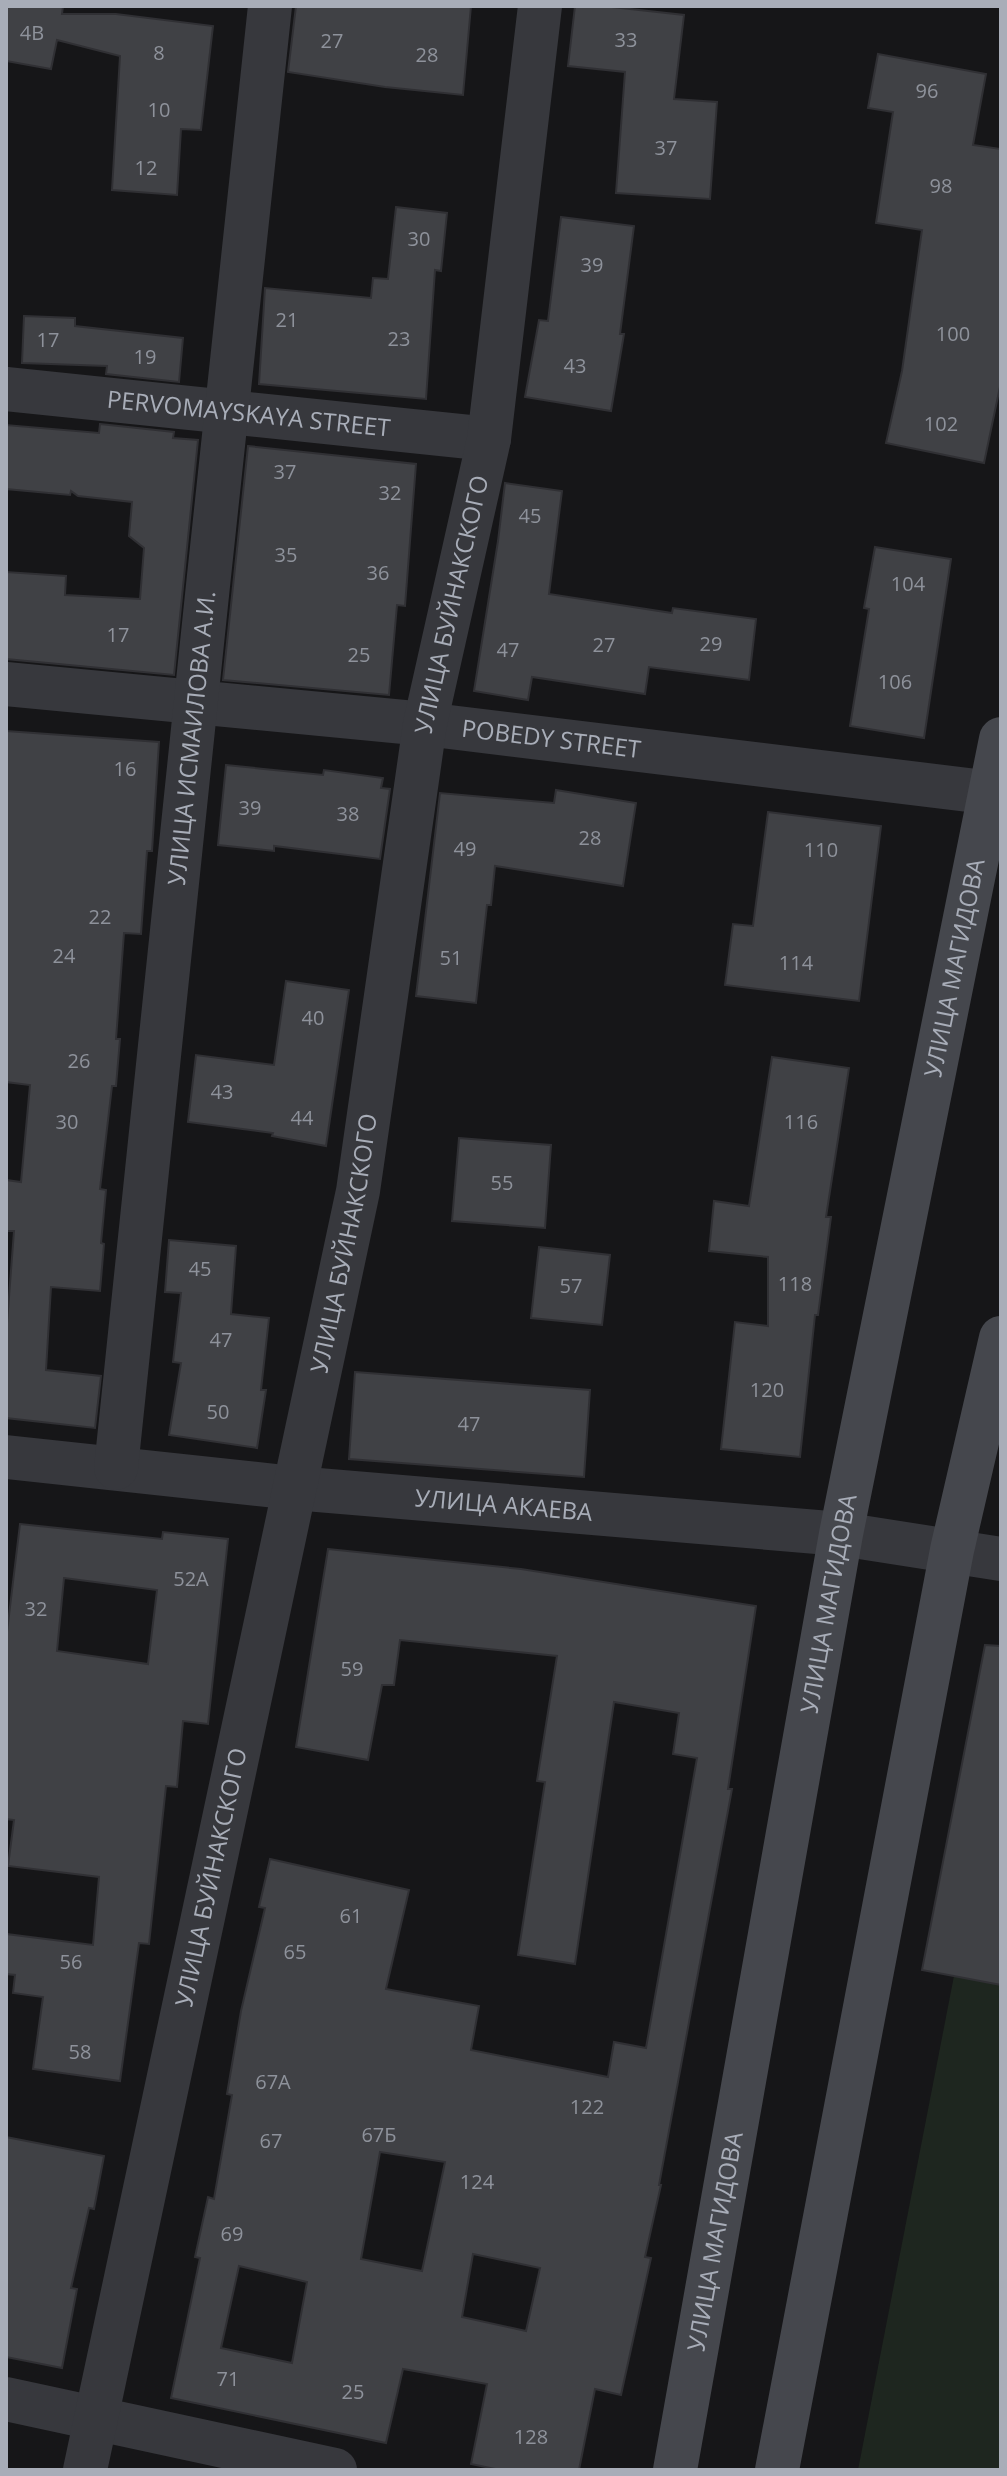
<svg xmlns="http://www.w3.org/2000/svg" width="1007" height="2476" viewBox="0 0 1007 2476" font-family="'Open Sans',sans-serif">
  <rect width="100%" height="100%" fill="#161618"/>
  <path fill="#1e261f" d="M1001,1734V2470H858Z"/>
  <g fill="#404145" stroke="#303034" stroke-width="2" fill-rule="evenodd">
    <path d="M6,6H63L62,14H116L213,26L201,130L181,129L177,195L112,190L120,56L57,40L51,69L6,61Z"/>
    <path d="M296,6H471L463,95L385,87L288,72Z"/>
    <path d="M575,6H603L684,15L674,99L717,102L710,199L616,193L625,72L568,66Z"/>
    <path d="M878,54L986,74L973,145L1001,149V382L984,463L886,443L902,371L922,230L876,223L893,112L868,108Z"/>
    <path d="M396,207L447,213L441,271L435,270L426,399L259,384L265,288L371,298L373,278L388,279Z"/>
    <path d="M561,217L634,226L620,334H624L611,411L525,397L539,320L548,321Z"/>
    <path d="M24,316L75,318V326L183,338L179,382L106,374L107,366L22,363Z"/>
    <path d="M100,424L174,432L173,438L198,440L174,675L6,659V572L66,576L65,595L140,599L144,548L129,536L132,502L78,496L71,491L70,495L6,489V425L99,433Z"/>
    <path d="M248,446L416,464L405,606L397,605L389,695L223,680Z"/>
    <path d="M505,483L562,491L549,594L672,613L673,608L756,619L749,680L649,667L645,694L532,677L528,700L474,691L498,541Z"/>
    <path d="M875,547L951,559L924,738L850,726L869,609L864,608Z"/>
    <path d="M6,731L159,742L152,851H147L141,934L124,933L116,1039H120L116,1086H112L100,1189L106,1190L101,1243L104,1244L100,1291L51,1287L46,1370L101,1376L95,1428L6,1418V1336L14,1231H6V1180L21,1182L30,1085L6,1082Z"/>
    <path d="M226,765L323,775L324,770L383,778L381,788L390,789L380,859L274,846V851L218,845Z"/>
    <path d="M556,790L636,803L623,886L495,866L491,905H487L476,1003L416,996L440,793L554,803Z"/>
    <path d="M768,812L881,826L859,1001L725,985L733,924L753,926Z"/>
    <path d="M286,981L349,990L326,1146L272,1136L273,1133L188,1122L196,1055L274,1065Z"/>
    <path d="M772,1057L849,1068L826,1217H831L818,1315H815L800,1457L721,1449L735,1322L768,1326V1257L709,1251L714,1201L749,1206Z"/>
    <path d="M459,1138L551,1145L545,1228L452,1221Z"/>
    <path d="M169,1240L236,1246L231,1314L269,1318L261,1390H266L257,1448L169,1435L181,1363L173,1362L181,1293L165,1292Z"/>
    <path d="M539,1247L610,1255L602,1325L531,1318Z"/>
    <path d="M355,1372L590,1390L584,1477L349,1459Z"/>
    <path d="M20,1524L162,1539L163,1532L228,1539L208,1724L183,1721L177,1787L166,1786L149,1944L139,1943L120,2081L33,2069L43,1997L13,1993L15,1975L6,1974V1934L93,1945L99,1877L8,1866L14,1820L6,1819V1640ZM64,1578L157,1590L148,1664L57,1651Z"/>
    <path d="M328,1549L521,1569L756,1606L728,1789H732L659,2185H661L645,2257L651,2258L621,2395L595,2389L579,2470H500L471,2464L487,2384L403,2369L386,2443L171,2398L200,2258L195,2257L208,2197L214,2199L232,2095L227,2094L241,2011L265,1908L259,1907L270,1859L409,1890L386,1989L479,2006L471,2050L608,2077L614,2042L646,2048L697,1758L673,1754L679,1713L614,1702L575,1964L518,1955L545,1782L537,1781L557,1656L400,1640L394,1685H382L368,1760L296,1747ZM380,2152L445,2162L422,2271L361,2259ZM473,2254L540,2268L526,2331L462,2317ZM239,2266L307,2282L292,2363L221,2348Z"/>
    <path d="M985,1645L1001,1646V1985L922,1970Z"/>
    <path d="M6,2137L104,2156L94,2209L89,2208L71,2288L77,2289L62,2368L6,2357Z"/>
  </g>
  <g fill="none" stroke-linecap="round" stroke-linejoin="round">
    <g stroke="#37383d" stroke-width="44">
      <path id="s1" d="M6,389L489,439"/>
      <path id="s2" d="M6,684L425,724L1001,794"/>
      <path id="s3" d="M6,1457L294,1488L841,1534L1001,1559"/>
      <path id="s4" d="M116,1468C168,981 216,493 270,6"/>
      <path d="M6,2399L335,2470"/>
      <path id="s5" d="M85,2470L358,1191L425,724L489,439L540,6"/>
    </g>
    <g stroke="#45474d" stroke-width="44">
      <path id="s6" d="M675,2470L841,1534L1001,739"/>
      <path d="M777,2470L952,1550L1001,1338"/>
    </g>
  </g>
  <g text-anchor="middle" stroke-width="8" stroke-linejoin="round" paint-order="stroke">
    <g font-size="20" fill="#8e929b">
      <text x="32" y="40">4В</text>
      <text x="626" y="47">33</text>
      <text x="332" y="48">27</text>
      <text x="159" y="60">8</text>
      <text x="427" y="62">28</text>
      <text x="927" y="98">96</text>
      <text x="159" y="117">10</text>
      <text x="666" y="155">37</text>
      <text x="146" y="175">12</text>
      <text x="941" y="193">98</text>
      <text x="419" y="246">30</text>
      <text x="592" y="272">39</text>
      <text x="287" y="327">21</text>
      <text x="953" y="341">100</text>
      <text x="399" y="346">23</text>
      <text x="48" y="347">17</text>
      <text x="145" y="364">19</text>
      <text x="575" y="373">43</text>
      <text x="941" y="431">102</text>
      <text x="285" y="479">37</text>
      <text x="390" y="500">32</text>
      <text x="530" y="523">45</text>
      <text x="286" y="562">35</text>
      <text x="378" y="580">36</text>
      <text x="908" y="591">104</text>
      <text x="118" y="642">17</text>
      <text x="711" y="651">29</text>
      <text x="604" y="652">27</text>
      <text x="508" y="657">47</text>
      <text x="359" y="662">25</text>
      <text x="895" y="689">106</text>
      <text x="125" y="776">16</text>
      <text x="250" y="815">39</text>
      <text x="348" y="821">38</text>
      <text x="590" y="845">28</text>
      <text x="465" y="856">49</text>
      <text x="821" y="857">110</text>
      <text x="100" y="924">22</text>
      <text x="64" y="963">24</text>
      <text x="451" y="965">51</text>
      <text x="796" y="970">114</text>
      <text x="313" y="1025">40</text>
      <text x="79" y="1068">26</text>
      <text x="222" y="1099">43</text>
      <text x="302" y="1125">44</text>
      <text x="67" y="1129">30</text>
      <text x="801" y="1129">116</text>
      <text x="502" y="1190">55</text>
      <text x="200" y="1276">45</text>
      <text x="795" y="1291">118</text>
      <text x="571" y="1293">57</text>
      <text x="221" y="1347">47</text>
      <text x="767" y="1397">120</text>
      <text x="218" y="1419">50</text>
      <text x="469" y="1431">47</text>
      <text x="191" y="1586">52А</text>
      <text x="36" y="1616">32</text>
      <text x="352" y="1676">59</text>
      <text x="351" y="1923">61</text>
      <text x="295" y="1959">65</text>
      <text x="71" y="1969">56</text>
      <text x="80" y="2059">58</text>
      <text x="273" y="2089">67А</text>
      <text x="587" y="2114">122</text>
      <text x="379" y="2142">67Б</text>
      <text x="271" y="2148">67</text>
      <text x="477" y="2189">124</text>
      <text x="232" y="2241">69</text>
      <text x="228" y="2386">71</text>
      <text x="353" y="2399">25</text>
      <text x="531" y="2444">128</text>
    </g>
    <g font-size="24" fill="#a8adb8" stroke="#111113">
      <text dy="8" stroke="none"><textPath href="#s1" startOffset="244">PERVOMAYSKAYA STREET</textPath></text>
      <text dy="8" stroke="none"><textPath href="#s5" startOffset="1902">УЛИЦА БУЙНАКСКОГО</textPath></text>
      <text dy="8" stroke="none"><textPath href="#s4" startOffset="734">УЛИЦА ИСМАИЛОВА А.И.</textPath></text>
      <text dy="8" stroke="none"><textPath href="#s2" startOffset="548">POBEDY STREET</textPath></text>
      <text dy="8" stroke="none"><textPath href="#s6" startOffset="1528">УЛИЦА МАГИДОВА</textPath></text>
      <text dy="8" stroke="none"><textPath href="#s5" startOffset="1254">УЛИЦА БУЙНАКСКОГО</textPath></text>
      <text dy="8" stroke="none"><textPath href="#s3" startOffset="500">УЛИЦА АКАЕВА</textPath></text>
      <text dy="8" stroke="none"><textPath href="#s6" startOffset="880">УЛИЦА МАГИДОВА</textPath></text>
      <text dy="8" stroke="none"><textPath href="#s5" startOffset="606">УЛИЦА БУЙНАКСКОГО</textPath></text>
      <text dy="8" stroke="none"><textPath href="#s6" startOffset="232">УЛИЦА МАГИДОВА</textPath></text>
    </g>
  </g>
  <rect width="1007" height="2476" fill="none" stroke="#a8adb8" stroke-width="16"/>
</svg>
